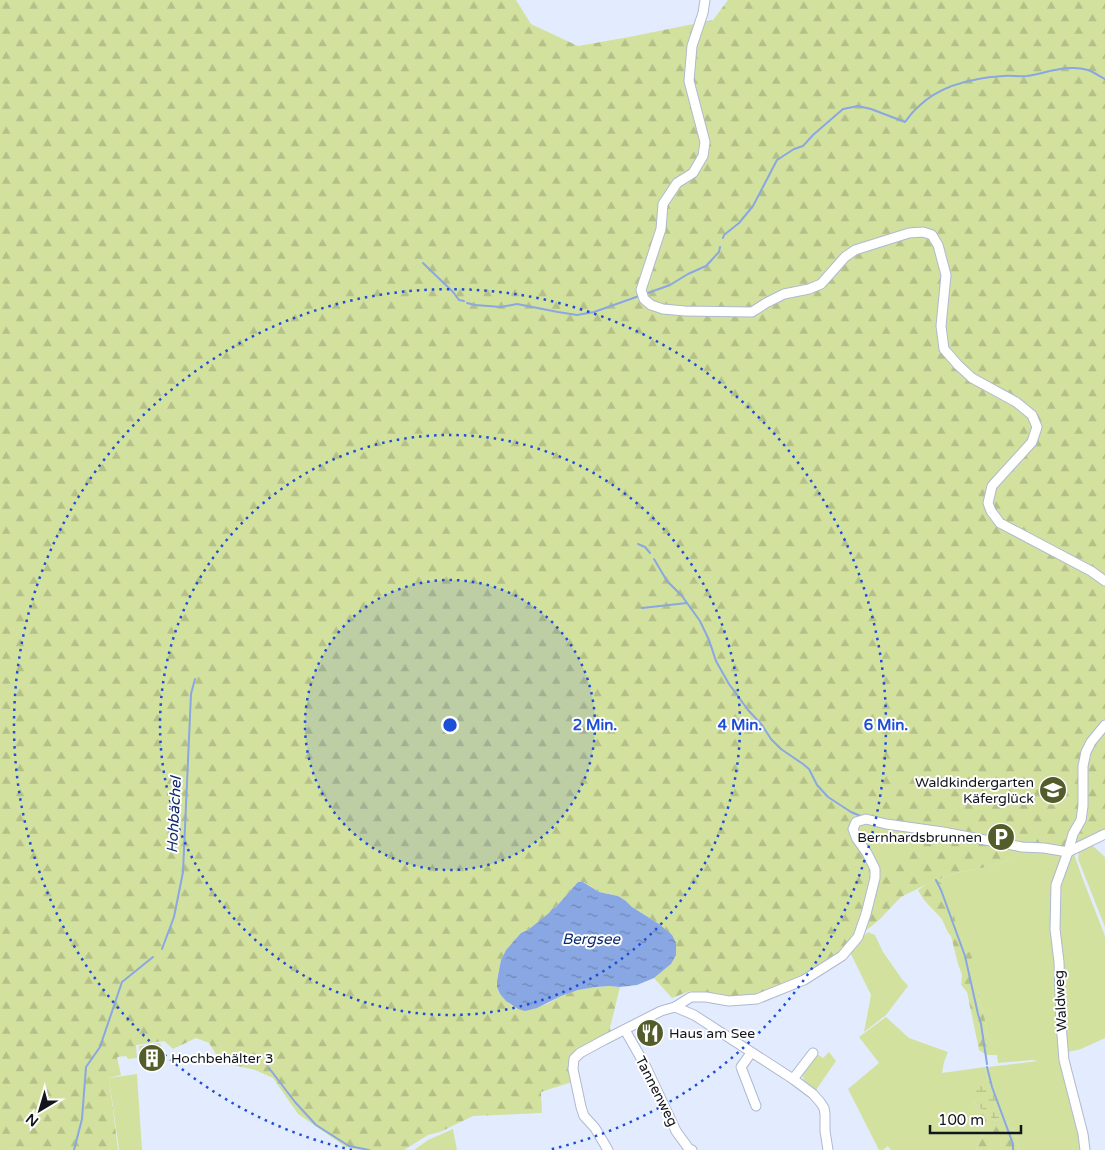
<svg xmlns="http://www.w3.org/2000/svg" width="1105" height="1150" viewBox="0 0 1105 1150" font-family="'Varela Round',sans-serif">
  <defs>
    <pattern id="forest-firs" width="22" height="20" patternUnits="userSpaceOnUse" patternTransform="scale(1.25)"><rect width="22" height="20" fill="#d3e19f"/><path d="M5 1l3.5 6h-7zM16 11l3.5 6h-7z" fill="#b4c088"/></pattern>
    <pattern id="wetland-marsh" width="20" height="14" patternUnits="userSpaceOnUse" patternTransform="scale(1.25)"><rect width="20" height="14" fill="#d3e19f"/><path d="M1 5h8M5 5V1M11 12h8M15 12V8" fill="none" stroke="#b4c088"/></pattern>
    <pattern id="water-ripples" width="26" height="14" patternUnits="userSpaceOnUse" patternTransform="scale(1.25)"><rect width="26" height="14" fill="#89a7e2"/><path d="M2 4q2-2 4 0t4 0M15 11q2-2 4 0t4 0" fill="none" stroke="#6f87b6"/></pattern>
  </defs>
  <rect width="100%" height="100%" fill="#e3ecfe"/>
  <g fill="#d3e19f">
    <path d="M866,819L943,832L872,891L857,839L856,822Z"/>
    <path d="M1092,845L1105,857V927L1078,859L1079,851Z"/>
    <path d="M1022,847L1073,851L1082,877L1105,936V1038L1081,1049L1064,1053L1085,1150H1019L1014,1131L1003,1116L991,1082L988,1067L1038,1061L1032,1060L998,1063L997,1055H986L993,1051V1046L987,1035L984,1013L980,1004L978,989L971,983L968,968L936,880L960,872L982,868L1015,858Z"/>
    <path d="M868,932L875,935L883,952L902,979L908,986L886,1015L864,1032L871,995L849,950Z"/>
    <path d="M886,1017L909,1038L948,1052L944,1062L942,1073L985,1067L988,1080L974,1102C983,1123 987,1128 976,1150H891L888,1146L883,1150H879L848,1089L879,1063L859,1037Z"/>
    <path d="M160,1043L165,1058L150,1071L144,1067V1058L140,1056L139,1046Z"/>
    <path d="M829,1052L836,1061L816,1090L804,1080L802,1075L817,1054L823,1058Z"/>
    <path d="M137,1074L142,1150H119L109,1078Z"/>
    <path d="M453,1129L457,1150H414L428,1140Z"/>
  </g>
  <g fill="url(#forest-firs)" fill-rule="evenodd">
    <path d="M0,0H516L531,24L578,46L629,37L713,20L728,0H1105V834L1073,851L1022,847L1016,858L982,868L960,872L936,880L944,885L950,896L955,920L962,933L965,944L971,951L972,957L968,968L970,980L971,983L978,989L980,1004L984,1013L987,1035L993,1046V1051L986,1055L979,1050L967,992L961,985L962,975L958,964L951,936C946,931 945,924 941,918C933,909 924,902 918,890L927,884L901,897L879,920L858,937L853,943L804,980L757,999L706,997L690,991L672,998L654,978L671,964L659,924L632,907L626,901L618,896L599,892L584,882H578L556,907L552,909L550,913L528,930L521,933L506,950L501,960L497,981V987L500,994L511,1005L518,1009H532L547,1004L561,996L578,990L596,987L609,986L620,987L610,1028L611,1034L572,1056V1082L541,1092L542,1113L473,1116L440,1132L428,1135L404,1150H359L346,1147L298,1114L273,1078L255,1070L221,1062L209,1043L196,1038L173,1049L164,1041L136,1045L137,1058L128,1059L126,1056L117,1057L121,1075L109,1078L118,1150H0ZM866,819L942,833C933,837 923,841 914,847C896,857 884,873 873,890L875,878L853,830ZM947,832L1002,838L1020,847L999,848Z"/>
    <path d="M974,1102L995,1121L1003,1116L1014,1131L1019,1150H976C987,1128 983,1123 974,1102Z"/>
  </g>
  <path fill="url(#wetland-marsh)" d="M985,1067H987L991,1087L1003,1116L995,1121L974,1102L976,1088L988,1080Z"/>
  <path fill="url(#water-ripples)" d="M578,882H583L599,892L618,896L626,901L632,907L659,924L672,935L676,943V955L671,964L654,978L637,985L620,987L609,986L596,987L578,990L561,996L537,1008L525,1011L518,1009L506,1001L500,994L497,987V981L501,960L506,950L521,933L528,930L549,913L552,909L556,907Z"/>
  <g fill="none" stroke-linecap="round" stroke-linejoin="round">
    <g stroke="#89a7e2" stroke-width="2">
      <path d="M723,238L724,235L739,223L753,206L777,160L794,149L803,146L813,135L843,109L858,106L871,109L905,122C909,117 913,111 918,107C940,85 973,78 1003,76C1011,75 1019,77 1027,76C1047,73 1067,64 1088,70C1094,72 1099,76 1105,79"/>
      <path d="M423,263L453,292L459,300L464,301"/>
      <path d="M645,294L670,285L688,274L706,266L719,252L720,247"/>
      <path d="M467,303L475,305L501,307L517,304L558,312L577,315L594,312L639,296"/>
      <path d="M638,544L645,547L650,553"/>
      <path d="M654,559L667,581L682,596L700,621L709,640L716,661L729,684L748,710L762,725L771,739L781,749L803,764L809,769L817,785L828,797L851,812L863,817"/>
      <path d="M642,608L687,603"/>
      <path d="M936,880L941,890L965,956L978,1014L981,1024L987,1064"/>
      <path d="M162,949L174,917L183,872L191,694L195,679"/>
      <path d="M987,1067L992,1087L1013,1144V1150"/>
      <path d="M269,1068L295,1102L316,1125L349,1146L369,1150"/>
      <path d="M74,1150L82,1119L86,1067L100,1047L122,982L153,957"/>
    </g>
    <g stroke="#aeb9cf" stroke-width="11">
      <g id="minor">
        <path d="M705,0L703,13L692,46L689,81L705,142L703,156L693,173L677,183L663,204L661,229L641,290L644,299L651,305L663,309L685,311L752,312L766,303L784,294L809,289L821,284L845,257L855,250L909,233L923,232L932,235L938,245L946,275L941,326L944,349L958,365L972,378L1016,402L1032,415L1037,427L1032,442L992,486L988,503L991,511L1000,523L1091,571L1105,581"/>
        <path d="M675,1007L694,1015L793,1079L813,1094L820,1102L824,1108L825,1114V1131L828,1150"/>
        <path d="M625,1030L646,1067L676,1131L689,1149L692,1150"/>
        <path d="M751,1053L741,1067L756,1106"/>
        <path d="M793,1079L813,1053"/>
        <path d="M608,1150L595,1128L584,1116L581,1107L573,1069L574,1059L580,1053L604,1040L661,1011L675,1007L691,997H706L729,1001L757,999L804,980L842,956L858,937L866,914L875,878V869L867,853L857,839L853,829L856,822L866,819L886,824L943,832L1022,847L1044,848L1068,852L1105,834"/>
        <path d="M1085,1150L1083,1134L1064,1060L1061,1024L1059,962L1055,929L1056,885L1068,852L1073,834L1081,820L1083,806V766L1086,752L1091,742L1105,725"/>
      </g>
    </g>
    <use href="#minor" stroke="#fff" stroke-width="9"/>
  </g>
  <circle cx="450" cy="725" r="145" fill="#1d4ed8" fill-opacity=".12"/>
  <g fill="none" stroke="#1d4ed8" stroke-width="2.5" stroke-dasharray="2.5 5">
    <circle cx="450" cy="725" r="145"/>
    <circle cx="450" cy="725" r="290"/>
    <path d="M352 1150A436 436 0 1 1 548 1150"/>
  </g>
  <defs>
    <g id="school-disc" transform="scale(1.4375)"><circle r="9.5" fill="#535c2b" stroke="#fff"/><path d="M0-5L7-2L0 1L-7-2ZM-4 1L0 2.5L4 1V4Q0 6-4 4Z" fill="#fff"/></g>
    <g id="parking-disc" transform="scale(1.4375)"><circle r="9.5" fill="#535c2b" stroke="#fff"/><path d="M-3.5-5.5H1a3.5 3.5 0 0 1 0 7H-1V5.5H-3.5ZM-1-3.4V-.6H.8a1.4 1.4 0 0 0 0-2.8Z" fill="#fff"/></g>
    <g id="restaurant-disc" transform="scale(1.4375)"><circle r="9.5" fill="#535c2b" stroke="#fff"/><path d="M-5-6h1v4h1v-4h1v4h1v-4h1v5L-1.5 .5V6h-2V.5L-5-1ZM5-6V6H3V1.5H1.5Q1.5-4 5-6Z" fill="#fff"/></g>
    <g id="building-disc" transform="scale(1.4375)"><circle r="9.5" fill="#535c2b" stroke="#fff"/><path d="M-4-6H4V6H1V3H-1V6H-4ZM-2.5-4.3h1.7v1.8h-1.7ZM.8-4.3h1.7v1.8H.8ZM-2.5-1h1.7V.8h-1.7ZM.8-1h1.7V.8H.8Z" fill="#fff"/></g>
  </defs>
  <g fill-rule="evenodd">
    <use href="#school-disc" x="1053" y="790"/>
    <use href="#parking-disc" x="1001" y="837"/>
    <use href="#restaurant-disc" x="650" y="1033"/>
    <use href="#building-disc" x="152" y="1058"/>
  </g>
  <g text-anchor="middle" stroke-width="4" stroke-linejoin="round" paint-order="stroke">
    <g font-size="14" fill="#11151c" stroke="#fff" text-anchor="end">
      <text x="1034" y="787">Waldkindergarten<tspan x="1034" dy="16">Käferglück</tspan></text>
      <text x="982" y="842">Bernhardsbrunnen</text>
      <text x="669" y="1038" text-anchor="start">Haus am See</text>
      <text x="171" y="1063" text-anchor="start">Hochbehälter 3</text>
    </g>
    <g font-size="14" fill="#11151c" stroke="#fff">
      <text transform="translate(1060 1001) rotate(-93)" y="5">Waldweg</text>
      <text transform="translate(657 1091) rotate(63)" y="5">Tannenweg</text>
    </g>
    <g font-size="15" font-style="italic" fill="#0e2a6e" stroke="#fff">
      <text transform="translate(174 815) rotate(-87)" y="5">Hohbächel</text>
      <text x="591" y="944">Bergsee</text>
    </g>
  </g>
  <circle cx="450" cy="725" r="8" fill="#1d4ed8" stroke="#fff" stroke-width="2.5"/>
  <g font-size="15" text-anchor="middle" font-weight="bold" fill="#1d4ed8" stroke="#fff" stroke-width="4" stroke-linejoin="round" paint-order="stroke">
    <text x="595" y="730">2 Min.</text>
    <text x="740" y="730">4 Min.</text>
    <text x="886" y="730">6 Min.</text>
  </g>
  <g transform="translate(40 1110) rotate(218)" stroke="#ffffff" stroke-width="4" paint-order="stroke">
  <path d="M0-4L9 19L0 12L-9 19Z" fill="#11151c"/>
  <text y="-8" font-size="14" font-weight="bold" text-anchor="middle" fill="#11151c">N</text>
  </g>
  <path d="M930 1125v8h91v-8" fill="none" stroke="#11151c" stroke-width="2.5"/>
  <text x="938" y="1125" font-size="15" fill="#11151c" stroke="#ffffff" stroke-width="4" paint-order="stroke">100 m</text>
</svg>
